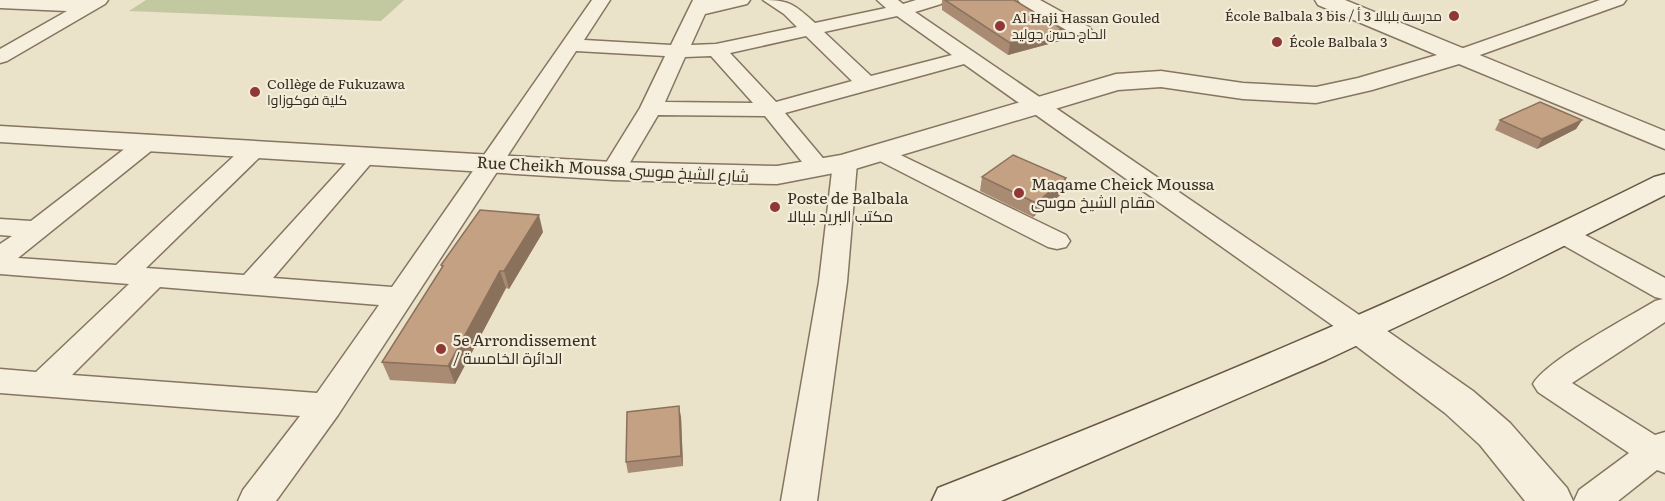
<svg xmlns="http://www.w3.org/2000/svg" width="1665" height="501" viewBox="0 0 1665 501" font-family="Literata,Cairo,serif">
  <rect width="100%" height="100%" fill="#ebe2ca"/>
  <path fill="#c2c89f" d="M146,0H404L381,21L129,11Z"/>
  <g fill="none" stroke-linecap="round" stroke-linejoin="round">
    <g stroke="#867560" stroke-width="3">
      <g id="minor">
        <path d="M0,0H108L105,4L7,61L0,63V49L67,11L0,8Z"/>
        <path d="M592,0H610L584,40L671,45L693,0H750L747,4L705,14L691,45L716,44L797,27L784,14L763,0C790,0 795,5 815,23L886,8L877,0H898L903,4L916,0H944L941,4L915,12L1371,323L1375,330L1371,337L1360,340L1349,337L964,64L785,113L827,163L831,168L827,173L819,175L811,173L765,116L658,115L622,176L613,178L604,176L601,171L640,108L665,56L576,51L338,415L276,501H238L243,490L300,416L0,393V369L36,372L129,284L0,274V244L12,236L0,235V219L31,221L140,137L148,135L156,137L160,142L156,147L18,258L116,265L247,144L255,142L263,144L267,149L263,154L146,268L244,275L358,150L366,148L374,150L378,155L374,160L273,278L392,287ZM897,16L952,55L871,76L824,32ZM806,36L852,81L776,102L730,53ZM711,56L753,103L665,102L685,57ZM160,287L379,305L317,393L72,375Z"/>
        <path d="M1018,0H1040L1089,27L1092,31L1089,35H1075L1021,4Z"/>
        <path d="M1600,0H1626L1623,4L1466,60H1452L1449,56L1452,52Z"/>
        <path d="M882,146L1066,235L1070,241L1066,247L1057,249L1048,247L874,158L870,153L874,148Z"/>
        <path d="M845,156L853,158L857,163L847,282L817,501H781L819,282L833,163L837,158Z"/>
        <path d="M1565,227L1574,229L1665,278V322L1572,383L1655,435L1665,432V473L1657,470L1618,501H1574L1579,490L1629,453L1538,392L1533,384C1547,360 1627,318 1655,301L1663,299L1655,297L1556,241L1552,235L1556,229Z"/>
      </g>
    </g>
    <g stroke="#867560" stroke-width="3">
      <g id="tertiary">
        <path d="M1315,0H1345L1665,131V149L1459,64L1372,90L1316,103L1243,99L1161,87L1118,90L855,169L777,184L613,180L0,142V126L613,162L777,166L841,155L1116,74L1161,71L1243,83L1316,87L1358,78L1437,55L1318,5Z"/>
        <path d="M1360,317L1373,321L1473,391L1510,423L1567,488L1573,501H1525L1480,445L1445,413L1347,339L1342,330L1347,321Z"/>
      </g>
    </g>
    <g stroke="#685643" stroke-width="3">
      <path id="secondary" d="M1665,174V195L1502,277L1326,360L1001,501H932L938,488C1181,393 1421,293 1654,177Z"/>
    </g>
    <use href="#minor" fill="#f6efdd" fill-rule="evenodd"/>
    <use href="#tertiary" fill="#f6efdd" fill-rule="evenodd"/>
    <use href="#secondary" fill="#f6efdd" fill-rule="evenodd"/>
  </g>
  <g fill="#a98a72">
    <path d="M942,0H1014L1062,29L1060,41L1008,55L942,10Z"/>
    <path d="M1500,120H1582L1576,129L1537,149L1495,130Z"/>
    <path d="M982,177L1064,192L1033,217L980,191Z"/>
    <path d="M543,232L509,289L506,288L455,384L390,380L382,362L442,268L441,265Z"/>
    <path d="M681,417L683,466L628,473L626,462Z"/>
  </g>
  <g fill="#8a715c">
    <path d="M1062,29L1060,41L1008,55L1010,43Z"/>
    <path d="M1582,120L1576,129L1537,149L1542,139Z"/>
    <path d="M1066,178L1064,192L1033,217L1036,203Z"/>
    <path d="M539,215L543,232L509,289L504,271Z"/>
    <path d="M500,271L506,288L455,384L448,366Z"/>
    <path d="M679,406L681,417L683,466L681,456Z"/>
  </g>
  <g fill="#c5a184" stroke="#8a715c" stroke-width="1.5">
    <path d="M945,0H1014L1062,29L1010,43Z"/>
    <path d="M1540,102L1582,120L1542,139L1500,120Z"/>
    <path d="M1013,155L1066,178L1036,203L982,177Z"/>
    <path d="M480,210L539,215L504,271H500L448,366L382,362L443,266L441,265Z"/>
    <path d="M679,406L681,456L626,462L627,412Z"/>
  </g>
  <g fill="#8f3836" stroke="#f3ecd9" stroke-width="2">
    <circle cx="1454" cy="16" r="6"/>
    <circle cx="1000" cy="26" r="6"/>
    <circle cx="1277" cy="42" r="6"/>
    <circle cx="255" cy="92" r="6"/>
    <circle cx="1019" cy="193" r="6"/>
    <circle cx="775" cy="207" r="6"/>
    <circle cx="441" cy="349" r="6"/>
  </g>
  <g text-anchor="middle" stroke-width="4.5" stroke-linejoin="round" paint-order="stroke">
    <g font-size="14" fill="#382d22" stroke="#f3ecd9" text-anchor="start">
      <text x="1442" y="21" text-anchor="end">École Balbala 3 bis / مدرسة بلبالا 3 أ</text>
      <text x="1012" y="23">Al Haji Hassan Gouled<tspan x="1012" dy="16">الحاج حسن جوليد</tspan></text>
      <text x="1289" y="47">École Balbala 3</text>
      <text x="267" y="89">Collège de Fukuzawa<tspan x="267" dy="16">كلية فوكوزاوا</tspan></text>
    </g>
    <g font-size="16" fill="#382d22" stroke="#f3ecd9">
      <text transform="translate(613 169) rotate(3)" y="6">Rue Cheikh Moussa شارع الشيخ موسى</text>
    </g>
    <g font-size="16" fill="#382d22" stroke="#f3ecd9" text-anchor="start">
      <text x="1031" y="190">Maqame Cheick Moussa<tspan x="1031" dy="18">مقام الشيخ موسى</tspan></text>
      <text x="787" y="204">Poste de Balbala<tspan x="787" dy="18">مكتب البريد بلبالا</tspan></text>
      <text x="453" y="346">5e Arrondissement<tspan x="453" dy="18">/ الدائرة الخامسة</tspan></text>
    </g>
  </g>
</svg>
